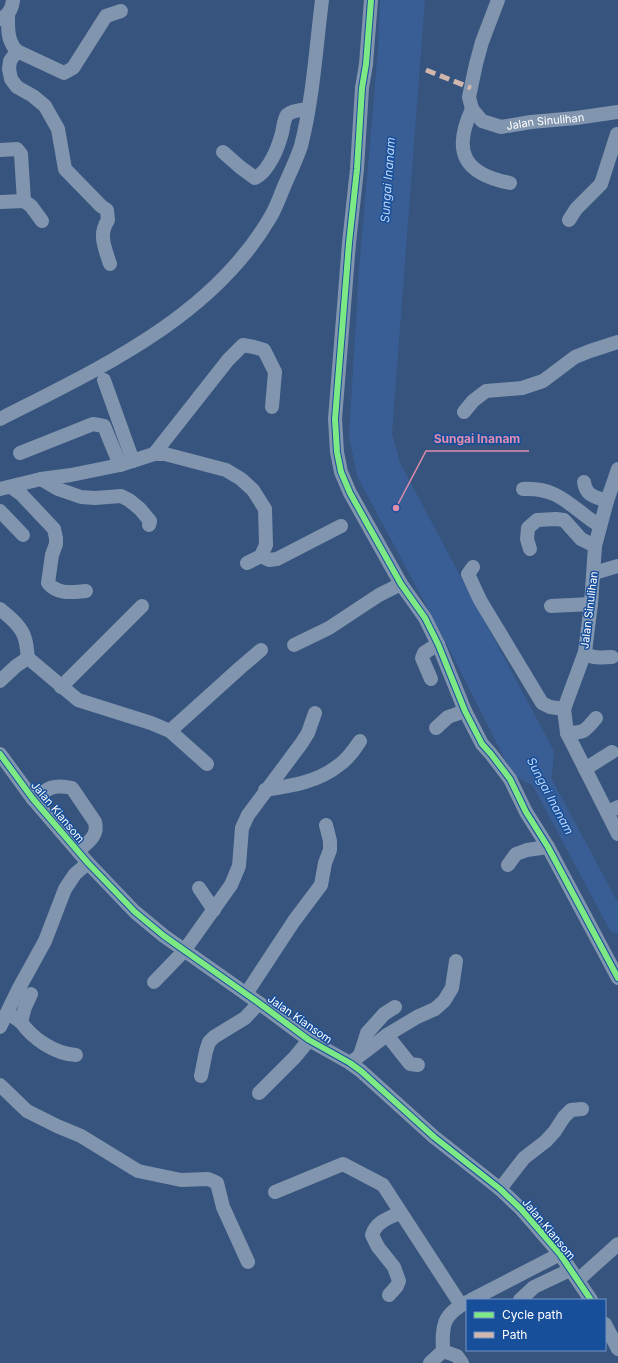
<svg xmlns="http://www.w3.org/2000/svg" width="618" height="1363" viewBox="0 0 618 1363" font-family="Inter,sans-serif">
  <rect width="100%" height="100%" fill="#36547d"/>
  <path fill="#395e95" d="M380,0H425L392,433L400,463L554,751L551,787L543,791L513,775L441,633L357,476L349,435L359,270L378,49Z"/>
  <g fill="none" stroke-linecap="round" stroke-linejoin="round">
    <path stroke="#395e95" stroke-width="20" d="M533,765L618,924"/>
    <g stroke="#8195af" stroke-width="14">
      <path d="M371,0L366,64L362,88L357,169L349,243L335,419L337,452L341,472L350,493L401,584L425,618L438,644L465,711L482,744L491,754L510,779L526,812L548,847L618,978"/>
      <path id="s1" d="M498,0L482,42L476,64L469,97L472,109L482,121L501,127L531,122L576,118L618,112"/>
      <path d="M8,14C8,28 7,41 17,51L64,73L73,68L106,16L121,11"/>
      <path d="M1,19C9,14 12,9 13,0"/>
      <path d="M17,51L10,61L9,69L11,79L17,87L33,96L45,106L58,129L65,169L101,206L107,210L108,220C98,235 105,248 110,264"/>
      <path d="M472,109C452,152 464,174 510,183"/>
      <path d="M0,150L17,149L21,154L24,201"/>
      <path d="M223,152L240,167L255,178C269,171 278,148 282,133C283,128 284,119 287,115C292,110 302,110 308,109"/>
      <path d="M0,202L24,201L31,206L42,221"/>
      <path d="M569,220L576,209L601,184L617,134"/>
      <path d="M104,380L133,461"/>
      <path d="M464,412L473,401L486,391L522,388L543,381L575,357L590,351L618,342"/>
      <path d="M0,419C100,368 213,317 271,216C277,206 281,193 286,182C291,171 297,158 301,146C313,99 316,48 322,0"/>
      <path d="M20,453L93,424L104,426L120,465"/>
      <path d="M154,454L228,360L243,345L254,347L264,350L275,372L272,407"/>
      <path d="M618,469L607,501L595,546L591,604L585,652L564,709L567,733L618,834"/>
      <path d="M41,479L58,489L81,497L95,498L121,496L129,500L140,509L150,521L149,525"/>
      <path d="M584,482C586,496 595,497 607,501"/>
      <path d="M11,487L21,494L54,529L56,538V544L52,555L48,583C58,595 72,592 86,591"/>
      <path d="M0,489L41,479L71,475L120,465L154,454H165L226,470L241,479L253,490L265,509L266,545L261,556L247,563"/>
      <path d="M523,489C560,487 571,508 600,526"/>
      <path d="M0,511L23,535"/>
      <path d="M530,549L527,539L528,528L537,520L556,519L564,520L581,539L595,546"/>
      <path d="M261,556L269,560L277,559L341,526"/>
      <path d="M473,567L468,574L480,600L542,703L550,707L564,709"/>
      <path d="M594,573L618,566"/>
      <path d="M551,606L591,604"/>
      <path d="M0,609C9,617 22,626 25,639C27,645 27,652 28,658"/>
      <path d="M294,645L329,628L379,595L401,584"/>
      <path d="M585,652C591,660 603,657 612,657"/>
      <path d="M431,679L422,658L424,653L438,644"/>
      <path d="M0,681L16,666L28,658L78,700L151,723L170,731L207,764"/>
      <path d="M61,687L142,606"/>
      <path d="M436,728L448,717L465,711"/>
      <path d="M170,731L241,667L261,650"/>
      <path d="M567,733C585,733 585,731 596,718"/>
      <path d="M0,754L33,799L88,863L135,912L164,936L259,1003L309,1040L350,1063L361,1071L434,1137L500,1189L521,1209L560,1254L591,1300"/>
      <path d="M585,769L612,752"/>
      <path d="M265,790C291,786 318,782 339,765C348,759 354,750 360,741"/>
      <path d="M33,799C48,788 53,784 72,788L95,822C99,836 87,843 78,851"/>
      <path d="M607,812L618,807"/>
      <path d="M508,865L516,854L527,850L548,847"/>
      <path d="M199,888L214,910"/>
      <path d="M154,982L184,951L231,885L239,866L242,828L248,815L301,744L308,733L315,713"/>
      <path d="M246,994L294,921L321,885L325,863L330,850V841L326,825"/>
      <path d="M14,1017L21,1022L25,1007L31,994"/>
      <path d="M21,1022C33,1039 55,1054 76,1055"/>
      <path d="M0,1027L18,990L45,941L65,889L75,874L88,863"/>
      <path d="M387,1035L410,1064L418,1065"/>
      <path d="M360,1055L367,1033L384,1014L395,1007"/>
      <path d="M350,1063L387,1035L417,1017L435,1009L444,1001L452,988L456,961"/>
      <path d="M201,1076L206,1051L209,1042L214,1037L245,1018L259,1003"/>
      <path d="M0,1085L27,1111L57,1126L81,1136L138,1171L181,1180L208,1179L213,1181L217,1183L223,1207L248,1262"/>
      <path d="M259,1093L295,1057L309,1040"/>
      <path d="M500,1189L524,1158L546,1141L555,1131L564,1117L571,1110L582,1109"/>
      <path d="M275,1192L343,1164L383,1185L461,1305"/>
      <path d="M578,1280L618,1244"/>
      <path d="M389,1295L397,1286L399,1281L394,1267L378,1247L372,1235C376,1222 388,1218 400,1213"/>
      <path d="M471,1300L560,1254"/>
      <path d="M520,1300L534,1287L570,1270"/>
      <path d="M605,1324L618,1349"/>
      <path d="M443,1351L457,1356L462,1363"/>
      <path d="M430,1363L443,1351C442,1326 442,1315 467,1302"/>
    </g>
    <path stroke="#d1b7ad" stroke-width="5" stroke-dasharray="10 5" stroke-linecap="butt" d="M426,70L471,88"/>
    <g stroke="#184f9b" stroke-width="8">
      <g id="cycleway">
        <path d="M371,0L366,64L362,88L357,169L349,243L335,419L337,452L341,472L350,493L401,584L425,618L438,644L465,711L482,744L491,754L510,779L526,812L548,847L618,978"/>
        <path d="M0,754L33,799L88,863L135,912L164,936L259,1003L309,1040L350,1063L361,1071L434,1137L500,1189L521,1209L560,1254L591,1300"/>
      </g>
    </g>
    <use href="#cycleway" stroke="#7ce984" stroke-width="6"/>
  </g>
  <g text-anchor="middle" stroke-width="3" stroke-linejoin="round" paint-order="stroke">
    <g font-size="11" fill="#fff" stroke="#184f9b">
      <text dy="4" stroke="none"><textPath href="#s1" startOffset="194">Jalan Sinulihan</textPath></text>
      <text transform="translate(589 610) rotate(-83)" y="4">Jalan Sinulihan</text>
      <text transform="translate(58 812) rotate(50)" y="4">Jalan Kiansom</text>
      <text transform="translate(300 1019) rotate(35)" y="4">Jalan Kiansom</text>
      <text transform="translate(549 1229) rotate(50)" y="4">Jalan Kiansom</text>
    </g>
    <g font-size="12" font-style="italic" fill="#bcd6f8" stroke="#184f9b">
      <text transform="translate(388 180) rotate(-86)" y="4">Sungai Inanam</text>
      <text transform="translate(550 796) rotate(62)" y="4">Sungai Inanam</text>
    </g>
  </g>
  <path fill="none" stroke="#e08cad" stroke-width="1.5" d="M396 508L426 451H529"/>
  <circle fill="#e08cad" stroke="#184f9b" stroke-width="1.5" cx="396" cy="508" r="4"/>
  <g font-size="12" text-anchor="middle" font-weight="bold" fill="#e08cad" stroke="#184f9b" stroke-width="3" stroke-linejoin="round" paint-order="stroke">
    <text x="477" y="443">Sungai Inanam</text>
  </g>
  <rect x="466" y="1299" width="140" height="52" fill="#184f9b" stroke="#7495c3"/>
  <rect x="474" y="1312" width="20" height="6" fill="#7ce984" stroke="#7495c3"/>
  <text x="502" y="1319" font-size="12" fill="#ffffff">Cycle path</text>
  <rect x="474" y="1332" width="20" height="6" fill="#d1b7ad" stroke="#7495c3"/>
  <text x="502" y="1339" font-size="12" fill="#ffffff">Path</text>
</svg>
